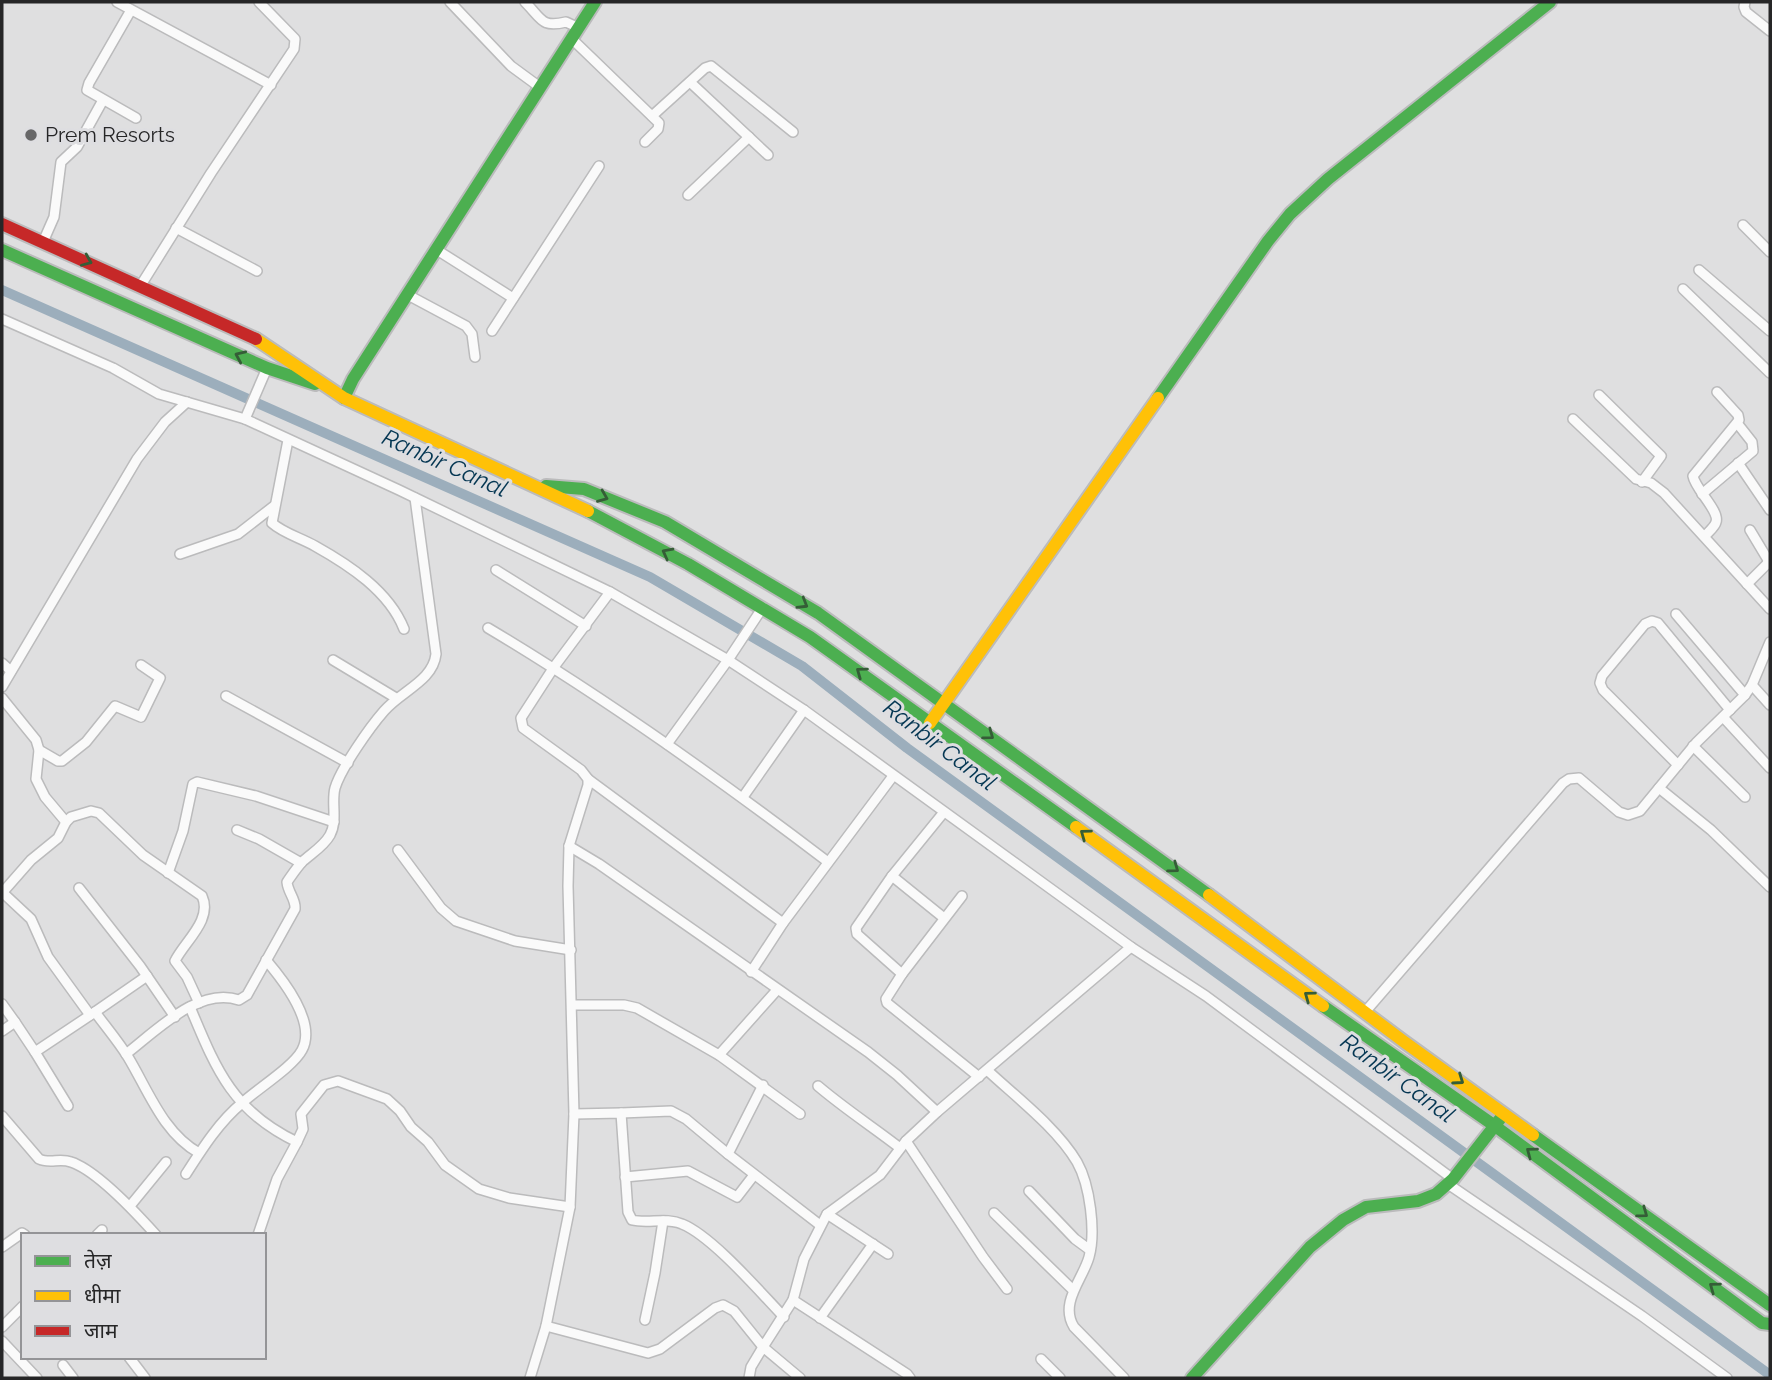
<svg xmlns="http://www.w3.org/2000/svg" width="1772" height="1380" viewBox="0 0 1772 1380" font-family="Raleway,'Noto Sans Devanagari',sans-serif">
  <rect width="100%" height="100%" fill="#dfdfe0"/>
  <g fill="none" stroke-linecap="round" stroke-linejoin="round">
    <path stroke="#9caebc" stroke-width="10" d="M2,290L650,577L802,666L907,748L1770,1375"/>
    <g stroke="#bbbbbc" stroke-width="12">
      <g id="street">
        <path d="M117,2L271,85"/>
        <path d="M450,2L511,66L541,88"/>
        <path d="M525,2C542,19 541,28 566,22L579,28"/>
        <path d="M1745,2L1744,7L1746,12L1770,31"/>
        <path d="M131,10L89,83L87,90L136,118"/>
        <path d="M572,39L659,123L658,129L645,142"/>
        <path d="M690,82L768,155"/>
        <path d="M652,116L705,68L711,66L793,132"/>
        <path d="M688,195L749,137"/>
        <path d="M1743,225L1770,252"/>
        <path d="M176,228L257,271"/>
        <path d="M43,242L54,217L61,162L77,147L103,100"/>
        <path d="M437,250L513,298"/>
        <path d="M1699,270L1770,331"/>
        <path d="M141,285L211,173L294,49L295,39L259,2"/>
        <path d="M1683,289L1770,373"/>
        <path d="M408,295L466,326L472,334L475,357"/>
        <path d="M2,319L113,368L159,394L245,419L399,490L610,592"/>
        <path d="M492,331L599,166"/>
        <path d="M1599,395L1661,456L1642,482"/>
        <path d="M245,419L267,368"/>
        <path d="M1573,419L1636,479L1651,483L1664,493L1770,609"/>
        <path d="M288,440L272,523C283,533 301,538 315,546C349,565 389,591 404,629"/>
        <path d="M1738,463L1770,510"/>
        <path d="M1702,494L1753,451L1752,442L1737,423"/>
        <path d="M1705,536C1708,532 1715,527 1716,522C1720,511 1695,489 1693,476L1739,420L1738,415L1717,392"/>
        <path d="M180,554L238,534L274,506"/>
        <path d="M496,570L586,626"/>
        <path d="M1747,584L1767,564L1768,560L1750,530"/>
        <path d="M1676,614L1745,695"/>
        <path d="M488,628C607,699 719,779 828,862"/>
        <path d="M333,660L396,698"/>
        <path d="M2,663L11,671"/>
        <path d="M1752,685L1770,705"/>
        <path d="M2,687L137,459L165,422L187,402"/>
        <path d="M226,696L348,763"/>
        <path d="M2,698L36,740L39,750L36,779L45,797L66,822"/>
        <path d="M1723,717L1770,768"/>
        <path d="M667,744L728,660L804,710L1131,947L1206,996L1453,1179"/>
        <path d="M1693,746L1745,797"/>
        <path d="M39,750L58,761H62L86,742L115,706L141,717L160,678L141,665"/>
        <path d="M1678,765L1603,690L1600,683L1602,676L1645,624L1652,621L1658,623L1730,710"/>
        <path d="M588,779L783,923"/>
        <path d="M1659,788L1711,830L1770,887"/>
        <path d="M743,797L804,710"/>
        <path d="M237,830L259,839L301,863"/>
        <path d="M569,846L599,864L868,1052L897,1075L937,1112"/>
        <path d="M398,850L441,908L456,921L515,941L571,950"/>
        <path d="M168,873L183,831L193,784L197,782L256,796L334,822"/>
        <path d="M892,876L944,918"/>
        <path d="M79,888L140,966L175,1017"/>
        <path d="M2,892L31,919L48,957L90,1015"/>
        <path d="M2,893L31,860L58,838L66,822L71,817L91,811L99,813L143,855L202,896C213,920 184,942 175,961L187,977L199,1003"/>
        <path d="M962,896L902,974L886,999L887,1003L979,1077"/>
        <path d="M751,972L783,923L893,776"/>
        <path d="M902,974L857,934L856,928L892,876L944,812"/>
        <path d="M2,1004L15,1022"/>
        <path d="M573,1005H624L637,1008L719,1055L800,1114"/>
        <path d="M190,1007C216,1069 232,1111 297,1142L277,1179L258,1235"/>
        <path d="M95,1012L147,976"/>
        <path d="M1365,1012L1563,783L1569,779L1579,778L1619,812L1628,815L1640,811L1696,743L1745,695L1752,685L1770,642"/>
        <path d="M2,1031L15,1022L35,1052L95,1012C106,1027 118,1041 128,1057C148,1090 163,1133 199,1153"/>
        <path d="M35,1052L68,1106"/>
        <path d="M126,1054C156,1031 199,986 239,1000L247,995L295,909C296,899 288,893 287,882C292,875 297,867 303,861C312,853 324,846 330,835C338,820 331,803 335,788C341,768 370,727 384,711C401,691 433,681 436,654L415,498"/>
        <path d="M719,1055L777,990"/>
        <path d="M987,1070C1016,1097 1057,1128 1077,1162C1090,1185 1096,1232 1089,1257C1083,1279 1059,1303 1074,1327L1124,1378"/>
        <path d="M763,1085L728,1154L820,1225"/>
        <path d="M818,1086C845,1109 873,1127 900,1148"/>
        <path d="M621,1113L671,1111L686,1119L728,1154"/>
        <path d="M574,1114L621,1113L628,1212L632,1220C648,1224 666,1217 682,1224C712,1236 760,1292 784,1317"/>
        <path d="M2,1116L39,1159C49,1164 60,1158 71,1162C96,1170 138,1215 156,1235"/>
        <path d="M906,1141L983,1257L1007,1289"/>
        <path d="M297,1142L303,1129L301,1114L324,1085L338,1081L387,1099L400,1111L411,1127L428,1142L445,1165L479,1189L509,1198L570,1207"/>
        <path d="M186,1174C202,1149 219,1122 242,1103C257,1089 293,1067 302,1050C317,1022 283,980 266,960"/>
        <path d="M625,1177L688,1171L737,1197L754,1175"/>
        <path d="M1448,1184L1642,1316L1727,1378"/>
        <path d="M1029,1191L1075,1239L1090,1250"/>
        <path d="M130,1206L166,1162"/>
        <path d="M994,1213L1073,1290"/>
        <path d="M827,1214L888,1254"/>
        <path d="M97,1235L102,1230"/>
        <path d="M2,1247L22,1233L25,1235"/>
        <path d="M793,1300L907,1374L910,1378"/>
        <path d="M820,1318L873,1244"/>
        <path d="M645,1320L655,1273L663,1221"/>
        <path d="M546,1326L648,1353L660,1349L715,1308L723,1305L734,1311L763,1347L793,1300L804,1259L827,1214L880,1175L906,1141L937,1112L1131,947"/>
        <path d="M2,1327L23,1306"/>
        <path d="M2,1341L37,1378"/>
        <path d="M129,1357L145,1378"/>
        <path d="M1041,1359L1060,1378"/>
        <path d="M63,1365L73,1378"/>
        <path d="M530,1378L546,1326L570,1207L574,1114L568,886L569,846L588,785V779L581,770L523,728L521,718L554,667L610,592L728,660L763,607"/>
        <path d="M749,1378L751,1367L763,1347L800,1378"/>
      </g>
    </g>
    <g stroke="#bbbbbc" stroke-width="16">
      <g id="fast">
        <path d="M2,250L267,368L315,384"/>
        <path d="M344,398L353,379L595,2"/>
        <path d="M1158,398L1268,241L1290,214L1328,179L1550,2"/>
        <path d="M546,486L584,489L665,522L818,613L1209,895"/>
        <path d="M588,511L688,564L810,637L1076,827"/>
        <path d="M1323,1006L1495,1126L1762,1323L1770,1324"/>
        <path d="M1533,1135L1770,1305"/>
        <path d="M1192,1378L1310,1247L1343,1220L1366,1207L1418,1201L1436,1194L1453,1179L1500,1119"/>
      </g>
    </g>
    <g stroke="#bbbbbc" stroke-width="16">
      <g id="slow">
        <path d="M256,339L344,398L588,511"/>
        <path d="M930,723L1158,398"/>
        <path d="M1076,827L1323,1006"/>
        <path d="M1209,895L1403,1041L1533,1135"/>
      </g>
    </g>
    <g stroke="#bbbbbc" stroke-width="16">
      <path id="jam" d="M2,224L256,339"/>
    </g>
    <use href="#street" stroke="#fafafa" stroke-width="9"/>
    <use href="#fast" stroke="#4caf50" stroke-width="12"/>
    <use href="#slow" stroke="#ffc107" stroke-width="12"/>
    <use href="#jam" stroke="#c62828" stroke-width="12"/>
  </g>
  <defs><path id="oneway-chevron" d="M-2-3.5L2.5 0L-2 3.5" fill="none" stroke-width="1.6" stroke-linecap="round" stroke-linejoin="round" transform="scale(1.75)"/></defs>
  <g stroke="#355d37">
    <use href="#oneway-chevron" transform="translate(87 261) rotate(23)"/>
    <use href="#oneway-chevron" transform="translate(240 356) rotate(-156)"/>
    <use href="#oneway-chevron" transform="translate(603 497) rotate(22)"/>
    <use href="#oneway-chevron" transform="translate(667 553) rotate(-152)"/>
    <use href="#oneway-chevron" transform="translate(803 604) rotate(31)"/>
    <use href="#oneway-chevron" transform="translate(861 672) rotate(-144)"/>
    <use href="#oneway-chevron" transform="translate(989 735) rotate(36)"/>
    <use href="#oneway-chevron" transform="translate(1085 834) rotate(-144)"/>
    <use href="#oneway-chevron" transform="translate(1174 868) rotate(36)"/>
    <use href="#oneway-chevron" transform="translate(1309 996) rotate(-144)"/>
    <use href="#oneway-chevron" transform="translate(1459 1080) rotate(35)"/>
    <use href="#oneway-chevron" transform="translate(1531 1152) rotate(-143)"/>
    <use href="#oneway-chevron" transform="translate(1643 1213) rotate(36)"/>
    <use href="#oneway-chevron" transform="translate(1714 1287) rotate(-144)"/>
  </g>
  <circle fill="#676768" stroke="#dedee1" stroke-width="2.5" cx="31" cy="135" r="7"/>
  <g text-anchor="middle" stroke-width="6" stroke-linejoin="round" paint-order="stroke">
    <g font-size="21" fill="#262627" stroke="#dedee1" text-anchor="start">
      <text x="45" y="142">Prem Resorts</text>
    </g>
    <g font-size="23" font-style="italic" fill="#043652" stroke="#dedee1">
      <text transform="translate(445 463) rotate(24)" y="8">Ranbir Canal</text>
      <text transform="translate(940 745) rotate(37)" y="8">Ranbir Canal</text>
      <text transform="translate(1398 1078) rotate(36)" y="8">Ranbir Canal</text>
    </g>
  </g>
  <rect width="1772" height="1380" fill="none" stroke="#262627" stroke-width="7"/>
  <rect x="21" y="1233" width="245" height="126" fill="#dedee1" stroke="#949497" stroke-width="2"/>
  <rect x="35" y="1256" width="35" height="10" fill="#4caf50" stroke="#949497" stroke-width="2"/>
  <text x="84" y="1268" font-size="21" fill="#262627">तेज़</text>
  <rect x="35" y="1291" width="35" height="10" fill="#ffc107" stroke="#949497" stroke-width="2"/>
  <text x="84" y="1303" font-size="21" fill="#262627">धीमा</text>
  <rect x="35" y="1326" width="35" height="10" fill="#c62828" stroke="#949497" stroke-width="2"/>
  <text x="84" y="1338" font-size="21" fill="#262627">जाम</text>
</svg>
